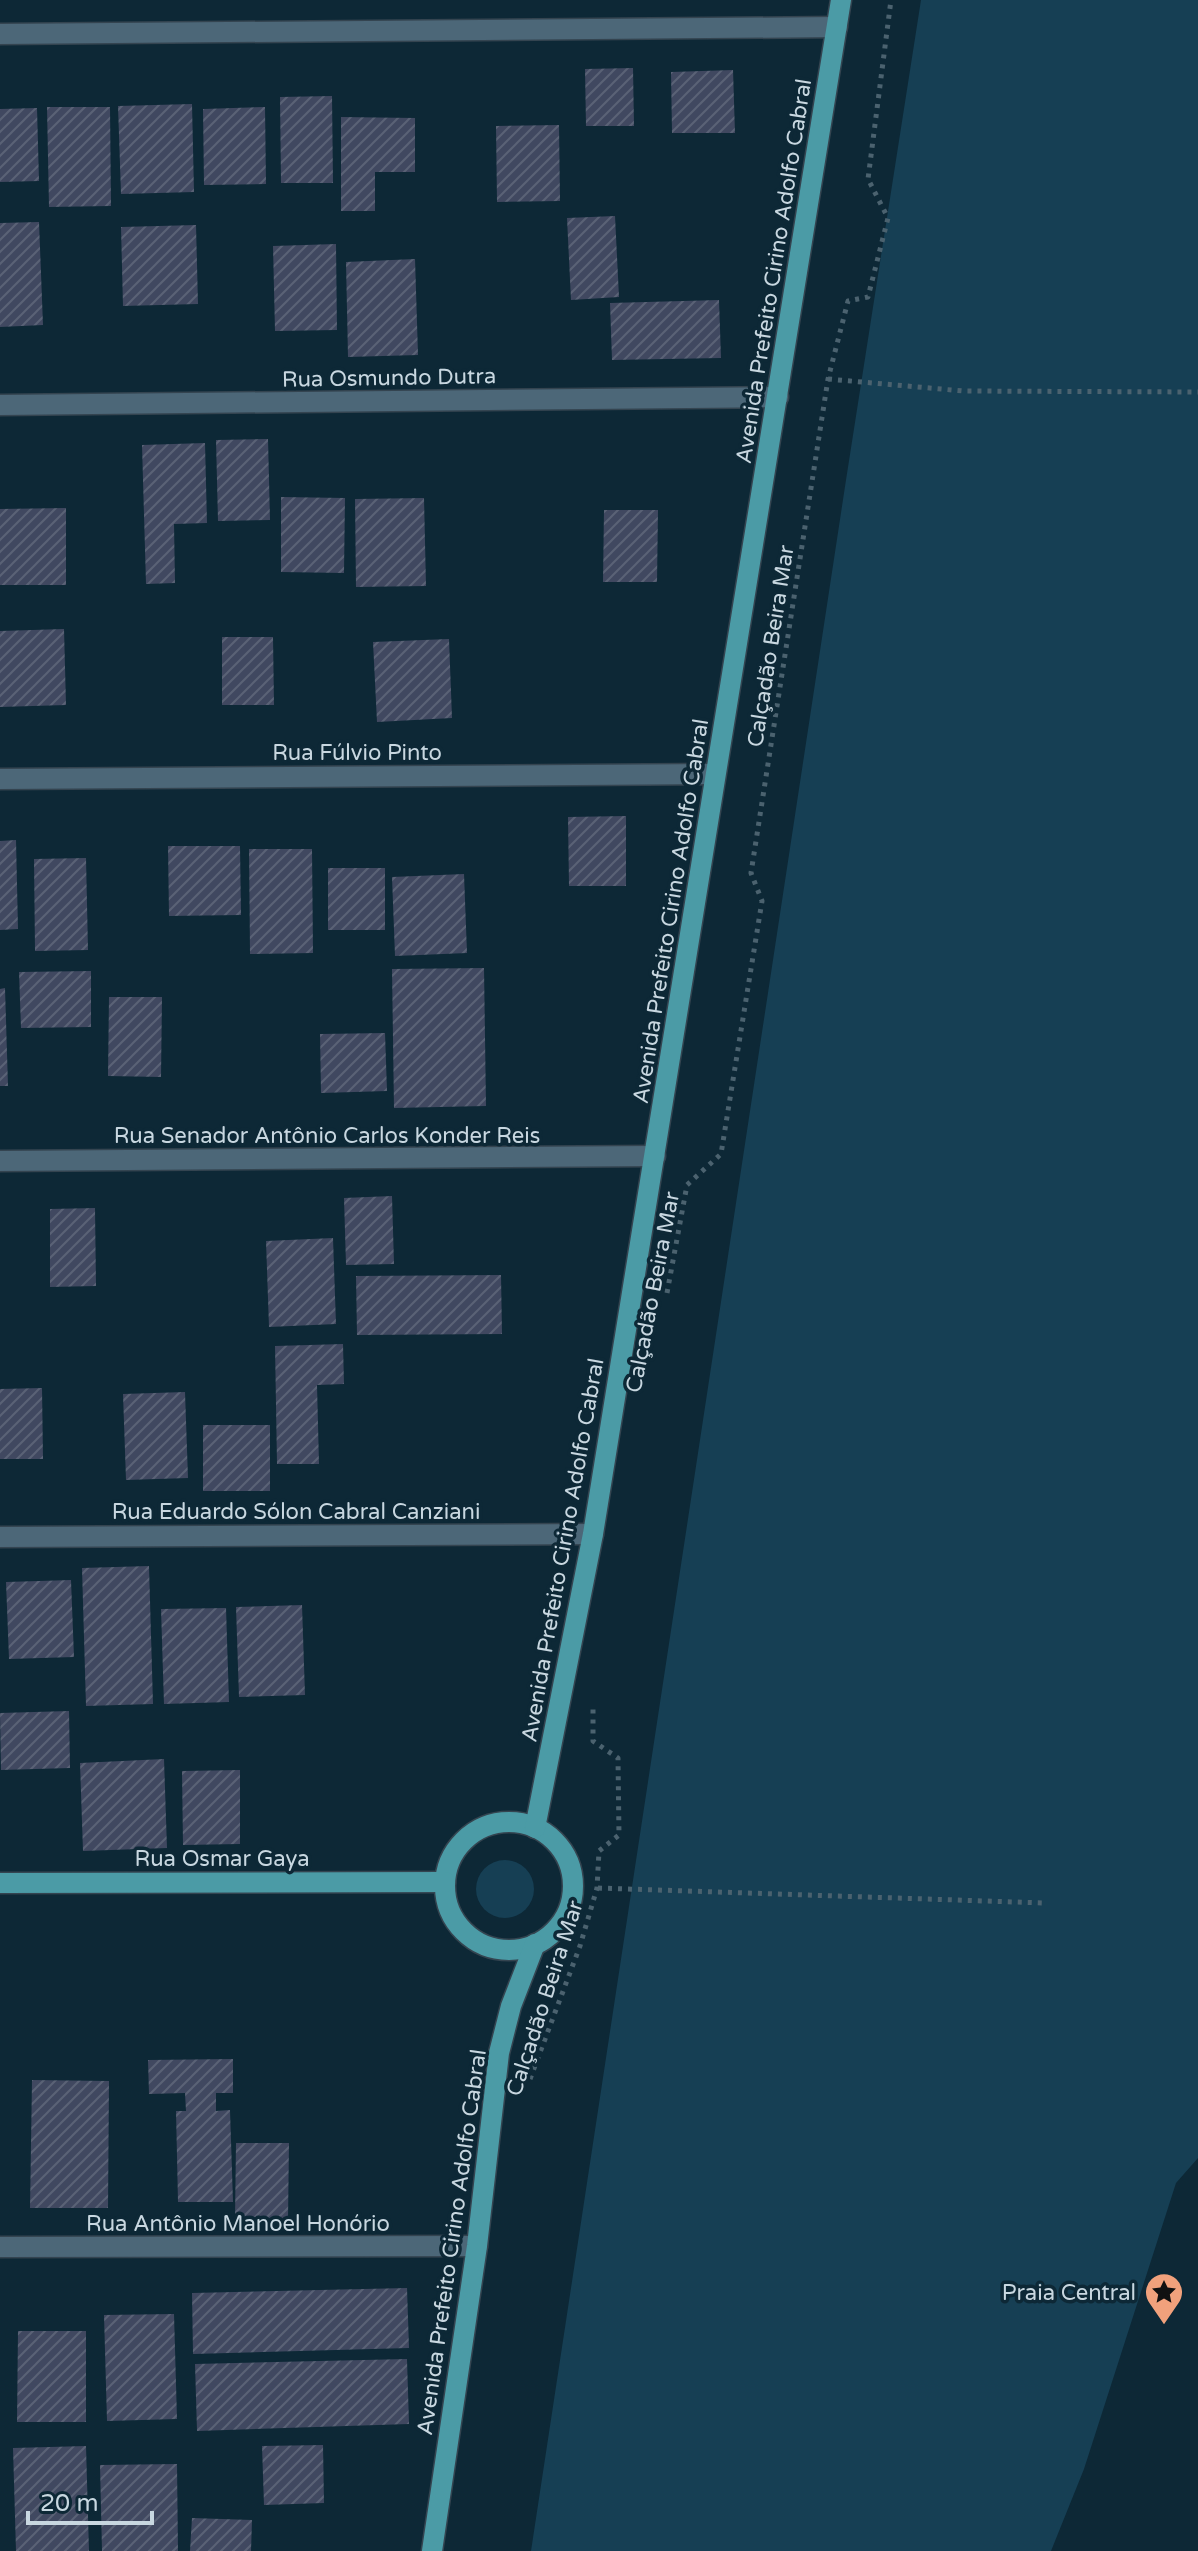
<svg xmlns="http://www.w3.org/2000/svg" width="1198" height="2551" viewBox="0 0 1198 2551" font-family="'Varela Round',sans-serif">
  <defs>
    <pattern id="building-hatch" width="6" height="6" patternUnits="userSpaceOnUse" patternTransform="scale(2)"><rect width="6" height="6" fill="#404860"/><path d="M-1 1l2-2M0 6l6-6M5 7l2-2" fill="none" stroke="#5a6276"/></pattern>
  </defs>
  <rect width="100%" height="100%" fill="#0d2836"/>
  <g fill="#163f54">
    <path d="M921,0H1198V2158L1176,2183L1084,2469L1051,2551H531L846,480Z"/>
    <circle cx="505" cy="1889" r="29"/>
  </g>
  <g fill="url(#building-hatch)">
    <path d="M633,68L634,126H586L585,69Z"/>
    <path d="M733,70L735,133H672L671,72Z"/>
    <path d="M332,96L333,183H281L280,97Z"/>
    <path d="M192,104L194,192L121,194L118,106Z"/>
    <path d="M47,107H110L111,206L49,207Z"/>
    <path d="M265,107L266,184L204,185L203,109Z"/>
    <path d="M37,108L39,181L0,182V109Z"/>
    <path d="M341,117L415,118V172H375V211H341Z"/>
    <path d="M559,125L560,201L497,202L496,126Z"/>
    <path d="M615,216L619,297L571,300L567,218Z"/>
    <path d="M39,222L43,325L0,327V223Z"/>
    <path d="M196,225L198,304L123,306L121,227Z"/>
    <path d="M336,244L337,330L275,331L273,246Z"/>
    <path d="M415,259L418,355L348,357L346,262Z"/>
    <path d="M719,300L721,358L612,360L610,303Z"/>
    <path d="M268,439L270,520L218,521L216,440Z"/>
    <path d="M205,443L207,523L174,524L175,583L146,584L142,445Z"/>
    <path d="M281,497L345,498L344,573L281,572Z"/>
    <path d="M424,498L426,586L356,587L355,499Z"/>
    <path d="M66,508V585H0V509Z"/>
    <path d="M604,510H658L657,582H603Z"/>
    <path d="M64,629L66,705L0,707V631Z"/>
    <path d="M222,637H273L274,705H222Z"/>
    <path d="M449,639L452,718L377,722L373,642Z"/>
    <path d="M626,816V886H569L568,817Z"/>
    <path d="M16,840L18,929L0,930V841Z"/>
    <path d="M168,846H240L241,915L169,916Z"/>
    <path d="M249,849H312L313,953L250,954Z"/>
    <path d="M86,858L88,950L35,951L34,859Z"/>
    <rect x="328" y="868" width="57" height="62"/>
    <path d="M464,874L467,953L395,956L392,877Z"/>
    <path d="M484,968L486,1106L394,1108L392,969Z"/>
    <path d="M91,971V1027L21,1028L19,972Z"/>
    <path d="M5,988L8,1086H0V989Z"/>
    <path d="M109,997H162L161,1077L108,1076Z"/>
    <path d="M385,1033L387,1091L321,1093L320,1034Z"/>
    <path d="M392,1196L394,1264L346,1265L344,1198Z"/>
    <path d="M95,1208L96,1286L50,1287V1209Z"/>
    <path d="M333,1238L336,1324L269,1327L266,1241Z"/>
    <path d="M501,1275L502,1334L357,1335L356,1276Z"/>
    <path d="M343,1344L344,1384L317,1385L319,1464H277L275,1346Z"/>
    <path d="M42,1388L43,1459H0V1389Z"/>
    <path d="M185,1392L188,1478L126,1480L123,1394Z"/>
    <rect x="203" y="1425" width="67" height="66"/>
    <path d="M149,1566L153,1704L86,1706L82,1568Z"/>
    <path d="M71,1580L74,1657L9,1659L6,1582Z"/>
    <path d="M302,1605L305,1695L239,1697L236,1607Z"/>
    <path d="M226,1608L229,1702L164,1704L161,1609Z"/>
    <path d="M69,1711L70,1768L1,1770L0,1713Z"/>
    <path d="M164,1759L167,1848L83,1851L80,1763Z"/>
    <path d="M240,1770V1844L183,1845L182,1771Z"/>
    <path d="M233,2059V2093H216V2111L230,2110L233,2202H178L176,2111H186L185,2093L149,2094L148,2060Z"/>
    <path d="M32,2080L109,2081L108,2208H30Z"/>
    <path d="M236,2143H289L288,2219L235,2218Z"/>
    <path d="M407,2288L409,2348L193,2354L192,2293Z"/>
    <path d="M174,2314L177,2419L107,2421L104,2315Z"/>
    <path d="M18,2331H86V2422H17Z"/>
    <path d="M407,2359L409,2424L197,2431L195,2364Z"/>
    <path d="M323,2445L324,2503L264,2505L262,2446Z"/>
    <path d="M86,2446L89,2551H16L13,2448Z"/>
    <path d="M177,2464L178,2551H102L100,2465Z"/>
    <path d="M192,2518L252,2520L251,2551H190Z"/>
  </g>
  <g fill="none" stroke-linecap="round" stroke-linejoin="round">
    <g stroke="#344450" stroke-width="23">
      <g id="minor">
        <path d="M0,34L837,27"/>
        <path d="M0,405L778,397"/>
        <path d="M0,779L715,774"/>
        <path d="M0,1161L655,1156"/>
        <path d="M0,1537L593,1534"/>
        <path d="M0,2247L477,2246"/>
      </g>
    </g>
    <g stroke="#344450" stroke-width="23">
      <g id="major">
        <circle cx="509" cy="1886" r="64"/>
        <path d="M535,1828L593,1534L841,0"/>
        <path d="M0,1883L445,1882"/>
        <path d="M432,2551L477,2246L499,2053L511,2006L535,1944"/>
      </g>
    </g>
    <g stroke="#4b626f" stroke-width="5" stroke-dasharray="4 6" stroke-linecap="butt">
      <path d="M828,379L963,391L1198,392"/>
      <path d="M667,1293L687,1185L721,1154L762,901L751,873L828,379L848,301L868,297L888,218L868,179L891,0"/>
      <path d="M598,1888L1045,1903"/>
      <path d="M530,2079L580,1946L597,1888L599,1851L619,1835L618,1758L593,1741V1708"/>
    </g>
    <use href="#minor" stroke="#4c6778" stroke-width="20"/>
    <use href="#major" stroke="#4b9ba6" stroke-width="20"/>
  </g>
  <defs>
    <g id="sight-pin" transform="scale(2)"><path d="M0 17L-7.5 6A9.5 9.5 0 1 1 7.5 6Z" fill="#f1a17c" stroke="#0d2836"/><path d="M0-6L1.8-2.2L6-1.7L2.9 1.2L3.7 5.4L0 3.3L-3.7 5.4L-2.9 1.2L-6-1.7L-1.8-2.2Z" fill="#111"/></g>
  </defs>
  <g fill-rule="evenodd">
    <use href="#sight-pin" x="1164" y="2292"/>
  </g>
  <g text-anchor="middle" stroke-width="7" stroke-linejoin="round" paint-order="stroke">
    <g font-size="22" fill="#c8d7e0" stroke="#0d2836">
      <text transform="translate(773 271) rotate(-81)" y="8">Avenida Prefeito Cirino Adolfo Cabral</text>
      <text transform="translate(389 377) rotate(-1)" y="8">Rua Osmundo Dutra</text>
      <text transform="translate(770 646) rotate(-81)" y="8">Calçadão Beira Mar</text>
      <text x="357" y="760">Rua Fúlvio Pinto</text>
      <text transform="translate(670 911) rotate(-81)" y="8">Avenida Prefeito Cirino Adolfo Cabral</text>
      <text x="327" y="1143">Rua Senador Antônio Carlos Konder Reis</text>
      <text transform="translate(652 1292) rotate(-79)" y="8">Calçadão Beira Mar</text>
      <text x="296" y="1519">Rua Eduardo Sólon Cabral Canziani</text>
      <text transform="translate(562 1550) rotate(-80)" y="8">Avenida Prefeito Cirino Adolfo Cabral</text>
      <text x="222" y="1866">Rua Osmar Gaya</text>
      <text transform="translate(544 1998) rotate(-72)" y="8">Calçadão Beira Mar</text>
      <text x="238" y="2231">Rua Antônio Manoel Honório</text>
      <text transform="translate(451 2242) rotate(-82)" y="8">Avenida Prefeito Cirino Adolfo Cabral</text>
    </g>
    <g font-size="22" fill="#c8d7e0" stroke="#0d2836" text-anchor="end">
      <text x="1136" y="2300">Praia Central</text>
    </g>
  </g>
  <path d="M28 2511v12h124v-12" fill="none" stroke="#c8d7e0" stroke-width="4"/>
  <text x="40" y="2511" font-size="24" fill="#c8d7e0" stroke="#0d2836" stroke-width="6" paint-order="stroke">20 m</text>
</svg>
